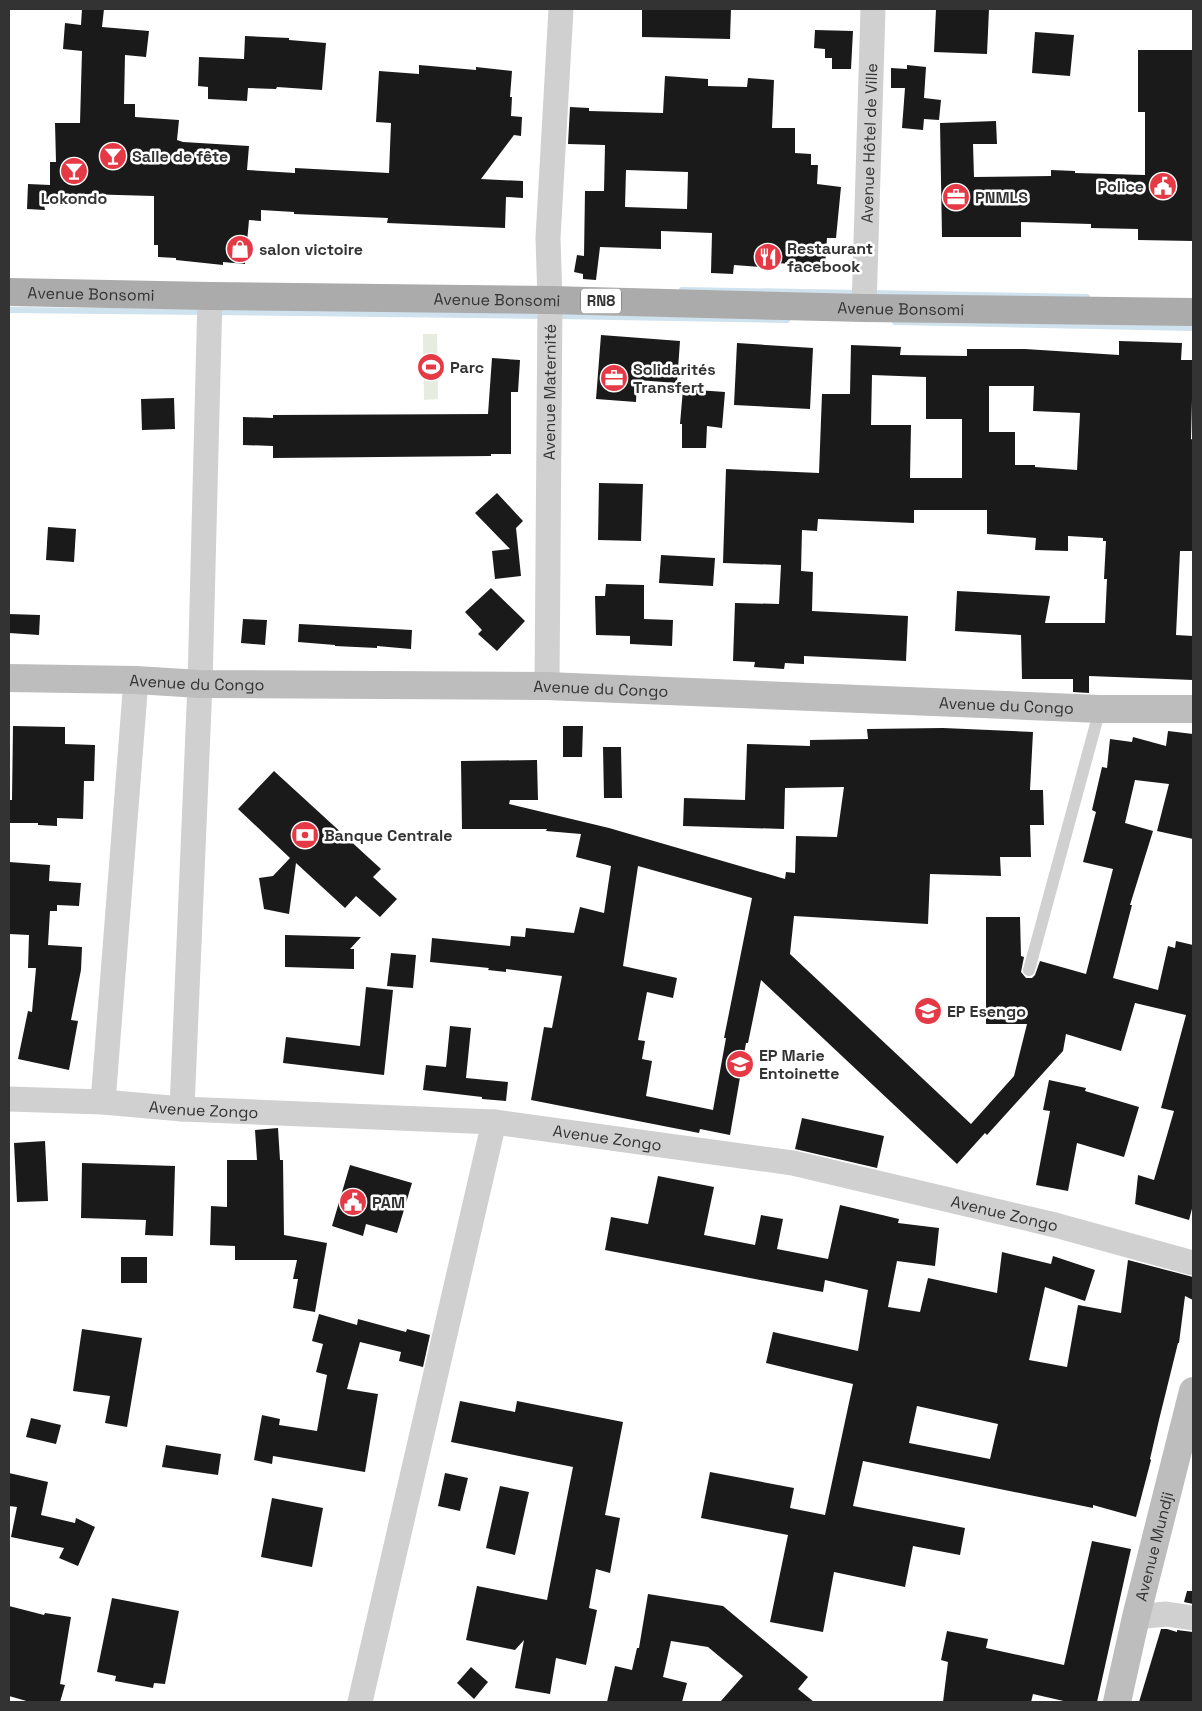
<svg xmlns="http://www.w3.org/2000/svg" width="1202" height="1711" viewBox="0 0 1202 1711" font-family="'Space Grotesk',sans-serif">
  <rect width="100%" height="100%" fill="#fff"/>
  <path fill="#e6ecdf" d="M423,334H437L438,399L424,400Z"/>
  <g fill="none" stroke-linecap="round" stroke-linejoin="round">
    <g stroke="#cfe2ee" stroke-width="6">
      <path d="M682,290L860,293"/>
      <path d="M870,293L1087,297"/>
      <path d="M9,310L205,312"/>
      <path d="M215,312L545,316"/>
      <path d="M555,316L787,320"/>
      <path d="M895,322L1193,328"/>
    </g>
  </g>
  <g fill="#1a1a1a" fill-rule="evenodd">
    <path d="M82,9H104L102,27L149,31L146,57L125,55L124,104H135V117L179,120L177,140L183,142L249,146L247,170L295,173V168L389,173L391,123L376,122L379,71L419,74V65L476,70V67L512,71L510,97H512L511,116L522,117L521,136L514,135L481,179L523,181V198L506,197L505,228L387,223L388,218L294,214V212L261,210V221L249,220L245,264L223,262V265L176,260V258L158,257V245H154V196L83,194V206L44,205L45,210L27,209L28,184L50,185V162H56L55,123H80L82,51L63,49L65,23L81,25Z"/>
    <path d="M642,9H731L730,39L642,37Z"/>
    <path d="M936,9H989L987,54L934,52Z"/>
    <path d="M815,30L853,31L851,69H832V58H825V49L814,48Z"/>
    <path d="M1035,32L1074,35L1070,76L1032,73Z"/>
    <path d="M245,36L289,38V40L326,43L322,90L277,87L276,89L248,88L247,101L208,99V87L198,86L199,57L244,59Z"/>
    <path d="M1138,50H1193V241L1138,240V229L1091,228V224L1021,222V237H942L940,123L996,121L997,144H973L974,177L1051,176V170L1075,171V173L1145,175V112H1138Z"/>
    <path d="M907,65L926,67L924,98L941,100L939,120L924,119L923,130L902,128L905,88H891V68L907,69Z"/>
    <path d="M665,76L708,79V86L747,87L748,78L774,80L772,128H795V153L811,154V165H818L817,184L841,187L836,238H827L825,266L776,263V268L734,265L733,274L711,273L712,233L661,231V249L600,247L596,280L583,279V274L574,272L577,255L584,256L585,191H604L605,145L568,144L570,107L589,108V111L663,113ZM626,170L688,172L687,209L625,207Z"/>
    <path d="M601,335L680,341L677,383L637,380L636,402L596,399Z"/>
    <path d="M1119,341L1182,343L1181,360H1193L1191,439L1193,440L1192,551H1180L1176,635L1193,636V680L1089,676V693L1073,692V679H1022L1021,635L955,631L957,591L1050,596L1045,623H1105L1107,579H1104L1106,541H1103V538L1068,536V551L1035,550L1036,538L987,534V510H914V523L818,519L817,531L802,530L801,571L813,572L812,611L908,616L906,661L804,656V664L785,663L784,669L754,667L755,662L733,661L735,603L779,604L781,565L723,563L726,469L819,473L822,394H850L851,345L901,347L900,355L967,356V349H1025L1119,355ZM872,375L926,377V419H962V478H910L911,425H871ZM989,386H1034L1033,411L1080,413L1077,470L1035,467V465H1015V432H989Z"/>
    <path d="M737,343L813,348L810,409L734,405Z"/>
    <path d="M492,358L520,360L518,392H511V454H491V456L273,458V446L243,445V417L273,418V415L488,414Z"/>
    <path d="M683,389L725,392L722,428L707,426L706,448H682V424H680Z"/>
    <path d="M174,398L175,429L142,430L141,399Z"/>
    <path d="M599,483L643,484L641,541L598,540Z"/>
    <path d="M497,493L523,521L516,528L521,576L495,579L492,551L510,549L475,513Z"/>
    <path d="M48,527L76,529L74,562L46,560Z"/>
    <path d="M661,555L715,558L713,586L659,583Z"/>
    <path d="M606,584L644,585V619L673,620L672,646L630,644V636L596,635L595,596H605Z"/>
    <path d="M491,588L525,621L497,651L478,634L482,630L465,612Z"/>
    <path d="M9,614L40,615L39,635L9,633Z"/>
    <path d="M243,619L267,620L265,645L241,643Z"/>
    <path d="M299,624L412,630L411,649L377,646V648L335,646V645L298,642Z"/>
    <path d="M13,726L65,727V744L95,745L94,781H84L83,819L57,818V826L38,825V823H9V800H12Z"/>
    <path d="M563,726H583L582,757H563Z"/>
    <path d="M943,728L1033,732L1030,790H1043L1044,825H1030L1031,857H1000L1001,876L930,874L928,924L794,916L790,954L971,1124L1014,1076L1027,1024H986V917H1020L1021,956L1024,957L1021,972L1026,978H1032L1035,975L1040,961L1086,974L1113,869L1083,862L1096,812L1092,810L1102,767L1107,768L1110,739L1132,742L1133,737L1166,746L1168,731L1193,734V839L1157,831L1169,784L1135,780L1125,823L1153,831L1130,905H1132L1113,978L1158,990L1168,946L1175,948L1176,941L1193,945V1205L1189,1220L1135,1204L1138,1175L1154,1180L1174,1111L1161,1108L1186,1015L1135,1003L1121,1051L1066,1034L1063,1051L987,1135L985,1133L957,1164L761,980L748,1043H746L730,1135L700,1129L699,1133L531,1100L544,1027L552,1028L562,976L506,969V972L488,970L489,968L430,962L432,938L510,946L511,936L525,937L526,928L574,933L580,907L604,913L611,866L576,857L581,834L546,831L547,829H462L461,761L537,760L538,800H510L509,804L609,828L785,879L786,872L795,873L796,836L837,837L844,787L785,788L784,829L683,826L684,798L745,800L747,744L810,746V740L868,739L867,729ZM638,866L752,898L724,1038H726L713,1110L646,1096L652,1061L642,1059L645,1041L638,1040L647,992L673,998L677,978L623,966Z"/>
    <path d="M603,747H621L622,798H604Z"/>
    <path d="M274,771L381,869L373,877L397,899L380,917L356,896L345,908L296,863L289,914L264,909L259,878L273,876L290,858L238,809Z"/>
    <path d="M9,862L50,865L49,881L81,883L79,906L57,905V911H50L48,945L82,947L81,970L71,1020L78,1021L69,1070L18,1059L28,1011L32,1012L36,968H28L29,935L9,934Z"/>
    <path d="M285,935L361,937L350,949H354V969L285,967Z"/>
    <path d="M391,953L416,955L413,988L387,986Z"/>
    <path d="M366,987L393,990L384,1075L283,1063L286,1037L360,1046Z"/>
    <path d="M450,1026L471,1028L466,1078L508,1082L506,1101L482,1099V1097L423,1090L426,1065L446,1067Z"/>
    <path d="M1049,1080L1086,1088L1085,1091L1139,1107L1124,1157L1077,1143L1068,1191L1036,1185L1050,1111L1043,1110Z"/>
    <path d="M802,1118L884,1136L877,1168L795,1149Z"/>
    <path d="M278,1128L280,1160H283L284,1235L327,1243L315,1312L293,1308L298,1279H293L297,1260H235V1246L210,1245L211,1206L227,1207V1160H257L255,1130Z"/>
    <path d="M45,1141L48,1201L17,1202L14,1143Z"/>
    <path d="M82,1163L175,1166L173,1236L145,1235L146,1220L81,1218Z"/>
    <path d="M350,1165L412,1183L397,1233L366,1224L363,1236L332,1226Z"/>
    <path d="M658,1176L714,1187L704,1235L755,1245L761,1215L783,1219L777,1249L828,1259L840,1205L899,1219L898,1223L939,1228L935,1266L897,1261L888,1307L920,1312L928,1278L997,1293L1002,1252L1051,1264L1053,1256L1095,1270L1085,1301L1045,1287L1029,1360L1067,1367L1078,1305L1121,1313L1128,1260L1193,1277V1300L1185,1296L1179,1343H1178L1159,1420L1150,1459L1151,1460L1136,1517L1093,1505V1508L863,1461L853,1506L965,1528L960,1555L913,1546L905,1587L834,1572L823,1632L770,1622L788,1535L701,1518L710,1472L794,1488L790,1508L825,1515L853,1384L766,1363L773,1332L858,1351L868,1290L825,1280L823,1292L605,1250L611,1217L648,1224ZM917,1406L998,1424L990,1459L909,1443Z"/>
    <rect x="121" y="1257" width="26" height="26"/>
    <path d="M319,1314L357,1325L358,1319L406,1332L407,1329L430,1335L423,1367L399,1361L401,1352L360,1342L347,1389L378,1394L365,1472L273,1456L272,1464L254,1460L262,1415L280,1419L279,1425L317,1431L327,1375L316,1372L323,1344L312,1341Z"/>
    <path d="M82,1329L142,1338L127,1427L105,1423L110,1396L73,1391Z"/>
    <path d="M460,1401L515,1412L517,1401L623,1422L605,1515L620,1518L610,1573L596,1569L589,1608L597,1610L586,1665L556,1658L550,1694L515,1688L524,1640L515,1650L466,1640L477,1586L547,1600L573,1467L451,1442Z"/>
    <path d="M31,1418L61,1425L56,1444L26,1437Z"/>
    <path d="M166,1445L221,1454L218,1475L162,1467Z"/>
    <path d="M9,1473L48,1482L41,1515L75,1523L76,1518L95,1527L78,1566L59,1558L64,1548L11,1537L17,1507L9,1506Z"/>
    <path d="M445,1473L468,1478L460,1511L438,1506Z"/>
    <path d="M500,1486L529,1492L515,1555L486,1548Z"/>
    <path d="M272,1498L323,1508L312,1567L261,1557Z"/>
    <path d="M1092,1541L1131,1549L1097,1702H1068L1033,1694L1031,1702H943L948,1662L941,1660L947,1631L988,1639L986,1648L1064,1665Z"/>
    <path d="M1187,1591H1193V1604L1184,1602Z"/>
    <path d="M648,1594L723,1606L808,1677L798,1689L814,1702H720L743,1676L708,1647L671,1641L663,1677L687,1683L682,1702H607L615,1666L632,1670L637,1648H639Z"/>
    <path d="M112,1598L179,1611L165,1684L154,1683L153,1688L115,1681L116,1676L97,1672Z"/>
    <path d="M9,1606L44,1615L45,1613L71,1617L60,1684L65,1685L60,1702H30L9,1696Z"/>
    <path d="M1161,1629H1167L1177,1632V1630L1193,1632V1702H1139Z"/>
    <path d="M471,1667L488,1682L474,1699L457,1683Z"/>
  </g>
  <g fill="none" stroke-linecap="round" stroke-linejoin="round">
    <path stroke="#d0d0d0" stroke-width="12" d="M1029,970L1100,709"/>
    <g stroke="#d0d0d0" stroke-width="25">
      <path id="s1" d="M864,308L873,9"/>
      <path id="s2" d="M547,686L550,300L548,238L561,9"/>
      <path id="s3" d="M9,1099L103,1102L182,1109L494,1122L793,1163L1055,1225L1193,1263"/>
      <path d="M103,1102L136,680"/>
      <path d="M182,1109L200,684L210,296"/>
      <path d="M1136,1617L1166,1614L1193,1618"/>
      <path d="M360,1702L494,1122"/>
    </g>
    <g stroke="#bdbdbd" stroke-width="28">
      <path id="s4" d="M9,678L136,680L200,684L547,686L1100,709H1193"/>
      <path id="s5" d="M1117,1702L1136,1617L1193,1391"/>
    </g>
    <path stroke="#ababab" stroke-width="28" id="s6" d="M9,292L210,296L550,300L864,308L1193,312"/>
  </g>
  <defs>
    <g id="bar-disc" transform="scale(1.4375)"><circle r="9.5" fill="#e63946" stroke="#fff"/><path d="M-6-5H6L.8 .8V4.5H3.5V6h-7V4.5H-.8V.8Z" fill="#fff"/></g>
    <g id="civic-disc" transform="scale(1.4375)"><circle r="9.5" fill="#e63946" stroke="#fff"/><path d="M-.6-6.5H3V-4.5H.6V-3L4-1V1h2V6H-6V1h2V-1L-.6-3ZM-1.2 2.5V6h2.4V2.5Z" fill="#fff"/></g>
    <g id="office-disc" transform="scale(1.4375)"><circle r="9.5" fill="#e63946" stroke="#fff"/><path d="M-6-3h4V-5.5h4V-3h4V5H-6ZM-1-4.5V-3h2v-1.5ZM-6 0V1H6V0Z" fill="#fff"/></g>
    <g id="shop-disc" transform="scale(1.4375)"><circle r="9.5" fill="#e63946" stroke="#fff"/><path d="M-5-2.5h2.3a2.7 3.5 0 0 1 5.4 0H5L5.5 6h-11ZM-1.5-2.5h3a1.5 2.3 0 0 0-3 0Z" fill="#fff"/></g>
    <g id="restaurant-disc" transform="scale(1.4375)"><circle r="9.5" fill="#e63946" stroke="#fff"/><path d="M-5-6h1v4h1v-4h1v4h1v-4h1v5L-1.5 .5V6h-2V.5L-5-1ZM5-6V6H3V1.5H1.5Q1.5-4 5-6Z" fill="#fff"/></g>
    <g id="stadium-disc" transform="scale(1.4375)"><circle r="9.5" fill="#e63946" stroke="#fff"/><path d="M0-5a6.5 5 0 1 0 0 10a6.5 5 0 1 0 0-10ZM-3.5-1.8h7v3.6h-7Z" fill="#fff"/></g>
    <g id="bank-disc" transform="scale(1.4375)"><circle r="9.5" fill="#e63946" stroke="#fff"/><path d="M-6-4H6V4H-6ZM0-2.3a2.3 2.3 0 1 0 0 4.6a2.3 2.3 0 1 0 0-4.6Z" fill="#fff"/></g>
    <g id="school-disc" transform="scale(1.4375)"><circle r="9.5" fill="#e63946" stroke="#fff"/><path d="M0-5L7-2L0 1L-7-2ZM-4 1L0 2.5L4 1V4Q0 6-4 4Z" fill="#fff"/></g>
  </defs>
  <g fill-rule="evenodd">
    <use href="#bar-disc" x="113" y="156"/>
    <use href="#bar-disc" x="74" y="171"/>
    <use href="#civic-disc" x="1163" y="186"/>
    <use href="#office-disc" x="956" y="197"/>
    <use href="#shop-disc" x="240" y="249"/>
    <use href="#restaurant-disc" x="768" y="257"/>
    <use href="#stadium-disc" x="431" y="367"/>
    <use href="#office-disc" x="614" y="378"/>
    <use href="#bank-disc" x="305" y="835"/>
    <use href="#school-disc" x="928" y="1011"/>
    <use href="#school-disc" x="740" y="1064"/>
    <use href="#civic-disc" x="353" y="1202"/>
  </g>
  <g text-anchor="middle" stroke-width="5" stroke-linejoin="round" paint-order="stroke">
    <rect fill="#fff" stroke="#707070" stroke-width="1" x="581" y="288.5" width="40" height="25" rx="4"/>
    <g font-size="15" font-weight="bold" fill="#333">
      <text x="601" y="306">RN8</text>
    </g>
    <g font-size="16" fill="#333" stroke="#fff">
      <text dy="6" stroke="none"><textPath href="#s1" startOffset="165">Avenue Hôtel de Ville</textPath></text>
      <text dy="6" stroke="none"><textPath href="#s6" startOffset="82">Avenue Bonsomi</textPath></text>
      <text dy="6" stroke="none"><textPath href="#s6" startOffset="488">Avenue Bonsomi</textPath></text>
      <text dy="6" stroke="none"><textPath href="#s6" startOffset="892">Avenue Bonsomi</textPath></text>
      <text dy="6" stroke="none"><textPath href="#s2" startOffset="294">Avenue Maternité</textPath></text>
      <text dy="6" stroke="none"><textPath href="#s4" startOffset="188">Avenue du Congo</textPath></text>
      <text dy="6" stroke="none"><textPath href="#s4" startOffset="592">Avenue du Congo</textPath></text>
      <text dy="6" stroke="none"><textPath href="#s4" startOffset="998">Avenue du Congo</textPath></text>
      <text dy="6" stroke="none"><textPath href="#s3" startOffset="195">Avenue Zongo</textPath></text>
      <text dy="6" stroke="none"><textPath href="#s3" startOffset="600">Avenue Zongo</textPath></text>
      <text dy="6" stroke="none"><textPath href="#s3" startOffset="1005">Avenue Zongo</textPath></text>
      <text dy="6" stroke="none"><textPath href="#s5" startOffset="160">Avenue Mundji</textPath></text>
    </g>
    <g font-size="16" font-weight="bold" fill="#333" stroke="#fff" text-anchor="start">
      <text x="132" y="162">Salle de fête</text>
      <text x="1144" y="192" text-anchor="end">Police</text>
      <text x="975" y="203">PNMLS</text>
      <text x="74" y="204" text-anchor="middle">Lokondo</text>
      <text x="787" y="254">Restaurant<tspan x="787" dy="18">facebook</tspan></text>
      <text x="259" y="255">salon victoire</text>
      <text x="450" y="373">Parc</text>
      <text x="633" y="375">Solidarités<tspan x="633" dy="18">Transfert</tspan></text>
      <text x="324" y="841">Banque Centrale</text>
      <text x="947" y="1017">EP Esengo</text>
      <text x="759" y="1061">EP Marie<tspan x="759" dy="18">Entoinette</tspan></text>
      <text x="372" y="1208">PAM</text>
    </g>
  </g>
  <rect width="1202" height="1711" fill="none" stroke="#333333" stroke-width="20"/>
</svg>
